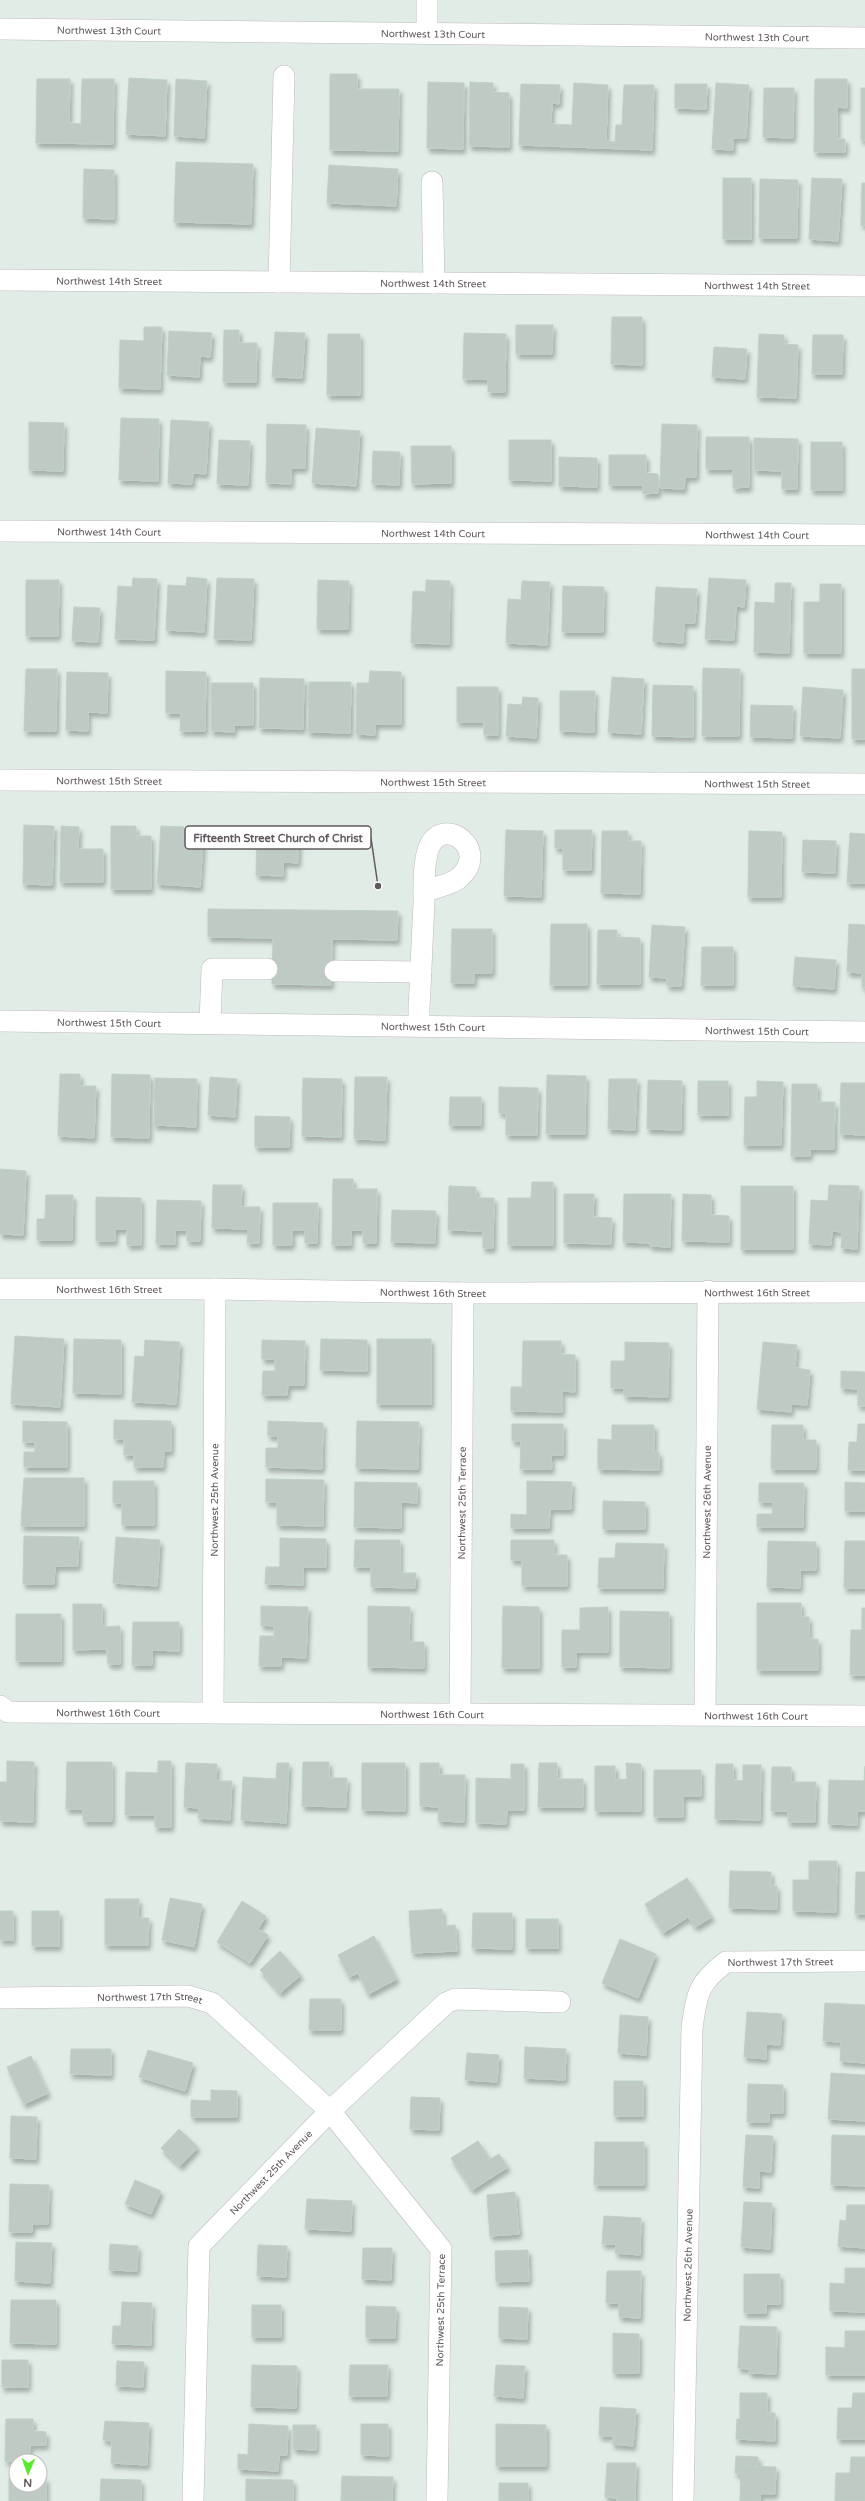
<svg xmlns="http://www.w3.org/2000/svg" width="865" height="2501" viewBox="0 0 865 2501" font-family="'Varela Round',sans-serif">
  <defs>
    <filter id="shadow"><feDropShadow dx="2.5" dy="4.5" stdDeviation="2" flood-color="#0004"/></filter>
  </defs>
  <rect width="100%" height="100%" fill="#e0ece5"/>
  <g fill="#becac3" stroke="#bed1c5" filter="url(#shadow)">
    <path d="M330,74H357V89H399L398,151L330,150Z"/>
    <path d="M129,78L167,80L165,136L126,134Z"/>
    <path d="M37,79H70L69,123L81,124L82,79H114L113,144L36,143Z"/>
    <path d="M176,79L207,81L204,138L174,136Z"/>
    <path d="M815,79H847V108L837,107V139H845V152H814Z"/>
    <path d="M428,82L464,83L463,149L427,148Z"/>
    <path d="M470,82L493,83V92L509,93V147L469,146Z"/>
    <path d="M574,83L608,85L606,141L615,142L616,125H622L624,85H654L652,150L519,145L521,84L560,85L559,104L552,103L551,124L572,125Z"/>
    <path d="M716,83L749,85L746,138H733V150L712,149Z"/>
    <path d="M675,84H707L706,109L675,108Z"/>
    <path d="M764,88H794L793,138L763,137Z"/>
    <rect x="861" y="88" width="4" height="52"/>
    <path d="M176,162L253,164L251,224L174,222Z"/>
    <path d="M329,165L398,169L396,206L327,203Z"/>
    <path d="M84,169L114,170V219L83,218Z"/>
    <rect x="723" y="178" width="28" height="61"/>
    <path d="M812,178L842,179L838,241L809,239Z"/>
    <path d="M760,179L798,180L797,238H759Z"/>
    <path d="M862,183H865V225H861Z"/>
    <path d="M612,317H642V365L611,364Z"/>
    <path d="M516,325H553L552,354H516Z"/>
    <path d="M144,327H162L160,389L119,388L120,340L144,341Z"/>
    <path d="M224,330H239V343H257L256,382H223Z"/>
    <path d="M169,331L212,333L210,357L200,356L199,377L167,375Z"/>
    <path d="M275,332L305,333L302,378L272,377Z"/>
    <path d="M464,333L506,334L505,392H488V379H463Z"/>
    <path d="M328,334H360V395H327Z"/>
    <path d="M759,334L784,335V344L798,345L796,398L757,397Z"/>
    <path d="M813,335H843L842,374H812Z"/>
    <path d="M714,347L747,349L745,379L712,377Z"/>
    <path d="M121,418L159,419L158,481L119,480Z"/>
    <path d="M171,420L209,422L206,474L193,473L192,484L168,483Z"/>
    <path d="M29,422L64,423L63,471L29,470Z"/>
    <path d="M267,424L306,425L305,468H291V484L266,483Z"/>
    <path d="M662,424L697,425L696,477H685L684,489L660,488Z"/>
    <path d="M316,428L360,431L356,486L312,483Z"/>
    <path d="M706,437H749V487L733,488V469H706Z"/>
    <path d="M754,438L798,439L797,489H782V471L754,470Z"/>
    <path d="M219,440L250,441L248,485L217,484Z"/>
    <path d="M509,440H551V481L509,480Z"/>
    <rect x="811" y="442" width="31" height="48"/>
    <path d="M411,446H451V483L412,484Z"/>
    <path d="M373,451L400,452L399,485L372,484Z"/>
    <path d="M609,455H646V473L658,474V493L643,494V485H609Z"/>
    <path d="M559,457L597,458V487L559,486Z"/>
    <path d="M187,577L207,579L204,632L166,630L168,585L186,586Z"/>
    <path d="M133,578L157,579L154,640L115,639L118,586L132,587Z"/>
    <path d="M217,578L254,579L251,640L214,639Z"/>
    <path d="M709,578L746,580L744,607L736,606L734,640L705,639Z"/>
    <path d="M26,580H59L58,636H26Z"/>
    <path d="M318,580L349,581L348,629H317Z"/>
    <path d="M426,580L450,581L449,644L411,643L413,591L426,592Z"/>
    <path d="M522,581L550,582L547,645L506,643L508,599L521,600Z"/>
    <path d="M775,583H791L789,653L754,652L755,602L775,603Z"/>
    <path d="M820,584H841V653H804V602H820Z"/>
    <path d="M563,586L604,587L603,632H562Z"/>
    <path d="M656,587L697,589L695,623H684L683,643L653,641Z"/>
    <path d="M74,607L100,608L98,642L72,641Z"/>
    <path d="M703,668L740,669L739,736H702Z"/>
    <path d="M26,669H57L56,731H24Z"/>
    <rect x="852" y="669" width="13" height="70"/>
    <path d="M166,671L206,672L205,731H180L181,713H166Z"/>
    <path d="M370,671L401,672V724H375V735L356,734L357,683H369Z"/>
    <path d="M67,672L108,673L107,713L88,712V731L66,730Z"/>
    <path d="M612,677L644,679L641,734L608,732Z"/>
    <path d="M260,678L304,679L303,729L259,728Z"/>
    <path d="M309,682H351L350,733L308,732Z"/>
    <path d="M211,683H253V725H234V732L211,731Z"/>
    <path d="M653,685L693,686V737L652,736Z"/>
    <path d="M457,687H498V735H484V722H457Z"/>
    <path d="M803,687L843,690L840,738L800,736Z"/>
    <path d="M560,691H595L594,732L560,731Z"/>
    <path d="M523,697L538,698L536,738L506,736L508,704L522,705Z"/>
    <path d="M751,705L793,706L792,738L750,737Z"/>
    <path d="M24,825L54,826L52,885L23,884Z"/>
    <path d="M61,826L79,827L78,849H103V882H60Z"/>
    <path d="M111,826H136V836H151V889H111Z"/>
    <path d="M161,826L184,827L183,841L203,843L200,887L157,884Z"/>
    <path d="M257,827L299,829L298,863L283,862V876L256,875Z"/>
    <path d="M506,830L543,831L541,897L504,896Z"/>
    <path d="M555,830H592L591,870H563V848H555Z"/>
    <path d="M602,831H628V841H641L640,894L601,893Z"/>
    <path d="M749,831L782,832L781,897H748Z"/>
    <path d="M850,833L865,834V883H847Z"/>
    <path d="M803,840L836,841L835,873L802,872Z"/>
    <path d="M208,909L398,911L397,940L332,939L331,985L272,984L273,938L208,937Z"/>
    <path d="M551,924H587V985H550Z"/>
    <path d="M849,924L865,925V987H862V973L847,972Z"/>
    <path d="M652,925L685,927L681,986H667V978L649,977Z"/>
    <path d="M452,929H492V973H474V983H451Z"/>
    <path d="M598,930H617V937L640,938V984H597Z"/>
    <path d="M702,947H733V985H701Z"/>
    <path d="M795,957L836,960L834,989L793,986Z"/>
    <path d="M60,1074H80V1086H96L94,1138L58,1136Z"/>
    <path d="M112,1074L150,1075L149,1138L111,1137Z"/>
    <path d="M547,1075L586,1076L585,1134H546Z"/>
    <path d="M210,1077L237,1079L235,1117L208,1115Z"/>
    <path d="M355,1077H387L385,1140L354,1139Z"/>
    <path d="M155,1078L197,1079L196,1127L154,1125Z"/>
    <path d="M303,1078L342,1079L341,1137L302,1136Z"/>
    <path d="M609,1079H637L635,1130L608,1129Z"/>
    <path d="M648,1080L682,1081L681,1130L647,1129Z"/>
    <rect x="698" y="1081" width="30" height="34"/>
    <path d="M757,1081L783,1082L781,1145H744L745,1097H757Z"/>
    <path d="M841,1083H865V1135L840,1134Z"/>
    <path d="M792,1084H817V1102H835L834,1149H810V1156H791Z"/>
    <path d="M499,1087L538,1088L537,1135H506V1113H499Z"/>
    <path d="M450,1097H481V1125H449Z"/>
    <path d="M255,1116L290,1117L289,1147H255Z"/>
    <path d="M0,1169L26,1171L23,1235L0,1234Z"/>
    <path d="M333,1179H353V1189H377L376,1243H363V1230H351V1245H332Z"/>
    <path d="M532,1182H553V1245H508V1198H531Z"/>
    <path d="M213,1185H242L241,1207H260L259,1243H247L248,1229L212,1228Z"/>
    <path d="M829,1185L859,1186L857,1249L841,1248L842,1232L832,1231L831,1245L809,1244L811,1200L828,1201Z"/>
    <path d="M449,1186L476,1187V1198H494L493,1248H483V1231L448,1230Z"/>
    <rect x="741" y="1186" width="52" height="63"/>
    <path d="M564,1194H594L593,1217L612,1218L611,1244L564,1243Z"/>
    <path d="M624,1194H671L670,1247L650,1246V1243L623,1242Z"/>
    <path d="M683,1194L711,1195V1215L729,1216V1242L682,1241Z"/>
    <path d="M46,1195H73L72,1240H37V1219H45Z"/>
    <path d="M96,1197L141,1198V1245H127V1229H115V1241H96Z"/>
    <path d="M157,1200L201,1201L200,1241H187V1230H175V1244H156Z"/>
    <path d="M273,1203H318L317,1243H305V1230H292V1245H273Z"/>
    <path d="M392,1210L436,1211L435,1243L391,1242Z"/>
    <path d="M15,1336L64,1339L60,1407L11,1404Z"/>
    <path d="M74,1339L121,1340V1394L73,1393Z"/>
    <path d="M321,1339L367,1340V1371L320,1370Z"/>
    <rect x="377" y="1339" width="54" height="65"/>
    <path d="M145,1340L180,1342L176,1404L132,1402L135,1356L144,1357Z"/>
    <path d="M262,1340L305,1341L304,1385H288L287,1395H262L263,1371H275V1359H262Z"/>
    <path d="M523,1341H561V1354L575,1355V1392L562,1391V1412L511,1411V1387H522Z"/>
    <path d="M625,1342L669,1343L668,1397L624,1396V1388H611V1361H625Z"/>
    <path d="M763,1342L797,1345L795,1368L810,1370L807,1405L791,1404V1412L757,1409Z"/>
    <path d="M841,1371L865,1372V1406H858V1389L841,1388Z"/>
    <path d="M114,1420L171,1421V1451H164L163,1467H134V1455H124V1439H114Z"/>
    <path d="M23,1421L67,1422V1467H24V1452H35V1442H23Z"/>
    <path d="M268,1421L323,1423L322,1469L266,1467V1448H278V1436H268Z"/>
    <path d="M357,1421L419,1422L418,1469L356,1468Z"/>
    <path d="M512,1424H563V1455H551L552,1469H520L521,1441H512Z"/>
    <path d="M858,1424H865V1470H848L849,1442H857Z"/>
    <path d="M612,1425H654V1452H659V1470L598,1469V1439L612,1440Z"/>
    <path d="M772,1425H803V1440H816V1469H771Z"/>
    <path d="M24,1478H84V1526H21Z"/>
    <path d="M266,1479L324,1480L323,1526L277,1525V1502H266Z"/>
    <path d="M113,1481H154V1525H122V1503H113Z"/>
    <path d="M527,1481L572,1482L571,1509H550L549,1528H511V1514L527,1515Z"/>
    <path d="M355,1482L417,1483V1503L401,1502V1528L354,1527Z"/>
    <path d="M845,1482L865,1483V1511H845Z"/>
    <path d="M759,1483H804L803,1527H757V1514H772L773,1502H759Z"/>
    <path d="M603,1501L645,1502V1529H603Z"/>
    <path d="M24,1536L79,1537L78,1566H55L54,1584H23Z"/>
    <path d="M116,1537L160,1540L157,1586L113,1583Z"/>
    <path d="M280,1538L326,1539V1567H303V1585L265,1584L266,1567H280Z"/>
    <path d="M355,1540H400V1573H416L415,1588L371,1587V1567H354Z"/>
    <path d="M511,1540H554V1555H567V1586H522V1560H511Z"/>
    <path d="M768,1541L816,1542V1570H800V1588L767,1587Z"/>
    <path d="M845,1541H865V1588H844Z"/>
    <path d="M616,1543L664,1544L663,1588H598L599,1558H615Z"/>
    <path d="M757,1603H801V1617H809V1639H818V1670H757Z"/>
    <path d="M73,1604H102V1627L120,1626V1664H108L107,1649L73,1650Z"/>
    <path d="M261,1606L308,1607L306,1658L281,1657V1666H259L260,1636H274V1626L261,1625Z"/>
    <path d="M368,1606L410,1607L409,1642H424V1668L368,1667Z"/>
    <path d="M503,1606L539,1607V1668H502Z"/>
    <path d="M608,1607V1652H576V1667H562V1630H580V1608Z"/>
    <path d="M862,1608H865V1675H850L851,1630H862Z"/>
    <path d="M620,1611L669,1612V1668L620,1667Z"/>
    <rect x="16" y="1614" width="45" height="47"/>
    <path d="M133,1622H179V1651L152,1650V1665H132Z"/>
    <path d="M7,1761L34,1762L33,1822L0,1821V1782H7Z"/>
    <path d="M158,1761H171V1827H155V1815H125L126,1772L158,1773Z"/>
    <path d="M67,1762H112V1821H83V1809H66Z"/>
    <path d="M303,1762H329V1778H347L346,1807L302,1806Z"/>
    <path d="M186,1763L217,1764L216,1781H232L230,1820L198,1818L199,1808L184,1807Z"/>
    <path d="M277,1763H289L286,1823L241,1820L243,1777L276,1779Z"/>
    <path d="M362,1763H405V1811L362,1810Z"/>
    <path d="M420,1763H439V1775H465L464,1822L438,1821L439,1807L420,1806Z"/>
    <path d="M539,1763H557V1779H583V1807H538Z"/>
    <path d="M626,1763L641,1764V1811H595V1766H615V1780L627,1779Z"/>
    <path d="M511,1764H524V1810H507L506,1824L476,1823V1778L511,1779Z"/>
    <path d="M716,1764H733V1780L743,1781V1765H761L760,1820L715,1819Z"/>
    <path d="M865,1766V1811H857V1825L828,1824L829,1780L864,1781Z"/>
    <path d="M772,1767H791V1782H816L815,1822H788V1811H771Z"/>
    <path d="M654,1770H701V1796H683V1817H654Z"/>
    <path d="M809,1861H837L836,1912L793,1911V1880H809Z"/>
    <path d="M730,1871L771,1872V1886H777V1909L729,1908Z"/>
    <path d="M856,1872H865V1914H855Z"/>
    <path d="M687,1878L712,1917L695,1927L688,1917L663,1933L645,1904Z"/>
    <path d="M170,1898L202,1904L194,1947L162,1940Z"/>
    <path d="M105,1899H139L138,1918H149L148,1945H105Z"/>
    <path d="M242,1901L266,1916L258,1929L268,1935L250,1963L217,1942Z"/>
    <path d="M442,1909L443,1926L455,1925L457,1951L412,1953L409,1911Z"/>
    <rect x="0" y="1911" width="13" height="29"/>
    <rect x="32" y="1911" width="27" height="35"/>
    <path d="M473,1913H512V1949L472,1948Z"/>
    <rect x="526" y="1919" width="32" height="29"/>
    <path d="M374,1936L397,1979L368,1994L358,1973L349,1977L338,1955Z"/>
    <path d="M620,1939L656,1954L638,1998L602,1983Z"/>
    <path d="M280,1951L301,1975L280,1993L260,1970Z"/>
    <path d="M310,1999H341V2030H309Z"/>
    <path d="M825,2003L865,2005V2063L840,2061L841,2042L823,2041Z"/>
    <path d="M747,2012L782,2014L780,2045L766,2044V2059L744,2057Z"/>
    <path d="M620,2015L648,2017L646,2055L618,2053Z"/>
    <path d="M525,2047L566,2049L565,2080L524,2078Z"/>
    <path d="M71,2049H111V2075L70,2074Z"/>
    <path d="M148,2050L193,2063L185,2091L139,2077Z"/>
    <path d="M467,2053L499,2055L497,2082L465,2080Z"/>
    <path d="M31,2056L48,2093L24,2104L7,2067Z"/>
    <path d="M831,2073L865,2075V2121L828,2119Z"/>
    <rect x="614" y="2081" width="29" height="35"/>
    <path d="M748,2084L783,2085V2113H769V2122H747Z"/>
    <path d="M211,2090L237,2091V2117H191V2100L211,2101Z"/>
    <path d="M411,2097L440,2098L439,2130L410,2129Z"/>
    <path d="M11,2116L37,2117L36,2159L10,2158Z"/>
    <path d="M179,2129L198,2147L180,2166L161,2148Z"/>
    <path d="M746,2135L773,2136L771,2172L759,2171V2188L743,2187Z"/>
    <path d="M832,2135L865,2136V2186L831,2185Z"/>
    <path d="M478,2141L490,2159L499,2154L508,2167L472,2190L451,2158Z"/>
    <path d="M595,2142H644V2185H594Z"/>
    <path d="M135,2180L161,2191L151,2214L125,2204Z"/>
    <path d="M10,2184L49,2185L48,2224H32V2232H9Z"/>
    <path d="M515,2192L519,2234L490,2236L487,2195Z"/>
    <path d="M307,2199L352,2201L351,2231L305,2229Z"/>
    <path d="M744,2202L772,2203L770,2249L741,2247Z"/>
    <path d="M847,2205H865V2248L838,2246L840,2220L846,2221Z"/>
    <path d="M604,2216L641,2218L640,2255L615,2253L616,2244H602Z"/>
    <path d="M16,2242L52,2243L50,2283L15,2281Z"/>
    <path d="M110,2244L138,2246L137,2271L109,2270Z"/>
    <path d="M258,2245L287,2246L286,2277L257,2276Z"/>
    <path d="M363,2248H392L391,2280L362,2279Z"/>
    <path d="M528,2250L529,2281L496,2282L495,2251Z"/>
    <path d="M845,2268H865V2312L830,2311V2283L845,2284Z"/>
    <path d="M607,2271H641L640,2318L619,2317V2303H606Z"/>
    <path d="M744,2274H780V2304H766V2313H744Z"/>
    <path d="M11,2300H56V2344L10,2343Z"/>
    <path d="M122,2302L152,2303L151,2345L112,2344L113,2326H121Z"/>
    <rect x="252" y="2305" width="29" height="32"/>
    <path d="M366,2306L396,2307L395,2338H366Z"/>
    <path d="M499,2307L528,2308L527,2339L499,2338Z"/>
    <path d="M740,2326L777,2327L776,2374L749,2373L750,2369L738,2368Z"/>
    <path d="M845,2331H865V2375H826V2347L845,2348Z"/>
    <path d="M613,2333L639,2334V2373H613Z"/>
    <rect x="2" y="2360" width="26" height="27"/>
    <path d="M117,2361L144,2362L143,2387L116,2386Z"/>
    <path d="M252,2365L297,2366L296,2408L251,2407Z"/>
    <path d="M350,2365H388L387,2396H349Z"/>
    <path d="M496,2365L525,2366L523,2398L494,2396Z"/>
    <path d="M740,2393H767V2413H775V2441L736,2439L737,2419H740Z"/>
    <path d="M853,2393H865V2439H837L838,2408H852Z"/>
    <path d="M600,2407L636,2409L633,2446L612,2444L613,2436H599Z"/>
    <path d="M6,2419H33V2431L46,2432V2445H30L29,2461H5Z"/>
    <path d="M105,2421L149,2423L147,2465L111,2463L112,2441L103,2440Z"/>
    <path d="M249,2424L288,2426L287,2455H279L278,2471L238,2469V2454L248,2455Z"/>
    <path d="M361,2424H388V2456L361,2455Z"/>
    <path d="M496,2424L546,2425V2466H496Z"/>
    <path d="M293,2425H316V2450L293,2449Z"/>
    <path d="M736,2456L758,2457V2466H741V2474L735,2473Z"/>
    <path d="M851,2457H865V2501H835L836,2473H850Z"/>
    <path d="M607,2463H636L635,2501H617V2498L605,2497Z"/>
    <path d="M741,2466L776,2467L775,2494H760V2501H740Z"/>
    <path d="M342,2476L393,2477L392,2501H341Z"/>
    <path d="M9,2478H16V2485H40V2478H46V2501H9Z"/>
    <path d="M101,2479L141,2480V2501H100Z"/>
    <path d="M246,2479L293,2480V2501H246Z"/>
    <rect x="499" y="2483" width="29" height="18"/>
  </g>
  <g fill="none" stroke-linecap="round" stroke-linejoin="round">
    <g stroke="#bfb8bd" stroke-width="22">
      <g id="minor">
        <path id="s1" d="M0,29L865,38"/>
        <path d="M427,33V0"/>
        <path d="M432,182L434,283"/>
        <path id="s2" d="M0,280L865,286"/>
        <path d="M279,282L284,76"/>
        <path id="s3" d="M0,531L865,535"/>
        <path id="s4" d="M0,780L865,784"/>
        <path d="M335,971L421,972"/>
        <path id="s5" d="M0,1021L865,1032"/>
        <path d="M210,1023L212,969H267"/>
        <path d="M419,1026V1008C421,974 422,939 424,904C424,887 423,867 428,850C441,812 491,849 460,877C452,885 435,887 424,892"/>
        <path id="s6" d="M0,1289H215L463,1293L865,1292"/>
        <path id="s7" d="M0,1706L8,1712L865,1716"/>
        <path id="s8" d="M213,1712L215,1289"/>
        <path id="s9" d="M460,1713L463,1293"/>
        <path id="s10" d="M705,1714L708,1291"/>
        <path id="s11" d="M0,1998L188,1996L212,2003L330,2111L441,2249L437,2501"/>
        <path id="s12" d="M193,2501L199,2246L330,2111L446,2003L455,1999L560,2002"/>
        <path id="s13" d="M683,2501L692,2028C697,1994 697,1984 726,1962L865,1961"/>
      </g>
    </g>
    <use href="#minor" stroke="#fff" stroke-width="21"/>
  </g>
  <g text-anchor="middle" stroke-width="4" stroke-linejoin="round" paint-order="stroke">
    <g font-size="10" fill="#61595f" stroke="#fff">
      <text dy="4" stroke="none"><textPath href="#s1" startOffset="109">Northwest 13th Court</textPath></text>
      <text dy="4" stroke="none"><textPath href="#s1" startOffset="433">Northwest 13th Court</textPath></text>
      <text dy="4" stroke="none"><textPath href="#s1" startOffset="757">Northwest 13th Court</textPath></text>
      <text dy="4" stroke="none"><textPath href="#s2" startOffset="109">Northwest 14th Street</textPath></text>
      <text dy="4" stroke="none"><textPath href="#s2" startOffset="433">Northwest 14th Street</textPath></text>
      <text dy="4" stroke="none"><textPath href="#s2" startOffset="757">Northwest 14th Street</textPath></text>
      <text dy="4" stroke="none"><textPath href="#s3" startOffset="109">Northwest 14th Court</textPath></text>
      <text dy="4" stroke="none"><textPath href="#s3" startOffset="433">Northwest 14th Court</textPath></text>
      <text dy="4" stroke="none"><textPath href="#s3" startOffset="757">Northwest 14th Court</textPath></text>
      <text dy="4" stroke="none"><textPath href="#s4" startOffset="109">Northwest 15th Street</textPath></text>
      <text dy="4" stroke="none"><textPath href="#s4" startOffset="433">Northwest 15th Street</textPath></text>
      <text dy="4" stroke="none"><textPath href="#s4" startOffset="757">Northwest 15th Street</textPath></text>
      <text dy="4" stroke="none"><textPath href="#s5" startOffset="109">Northwest 15th Court</textPath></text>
      <text dy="4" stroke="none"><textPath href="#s5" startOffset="433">Northwest 15th Court</textPath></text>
      <text dy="4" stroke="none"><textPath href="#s5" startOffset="757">Northwest 15th Court</textPath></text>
      <text dy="4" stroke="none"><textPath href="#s6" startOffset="109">Northwest 16th Street</textPath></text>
      <text dy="4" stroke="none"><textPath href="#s6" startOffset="757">Northwest 16th Street</textPath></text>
      <text dy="4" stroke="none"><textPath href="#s6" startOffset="433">Northwest 16th Street</textPath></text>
      <text dy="4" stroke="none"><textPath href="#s8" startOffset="212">Northwest 25th Avenue</textPath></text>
      <text dy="4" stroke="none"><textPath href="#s10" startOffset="212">Northwest 26th Avenue</textPath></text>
      <text dy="4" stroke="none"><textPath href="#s9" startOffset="210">Northwest 25th Terrace</textPath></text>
      <text dy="4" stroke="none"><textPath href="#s7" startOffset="110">Northwest 16th Court</textPath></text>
      <text dy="4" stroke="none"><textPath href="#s7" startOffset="434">Northwest 16th Court</textPath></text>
      <text dy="4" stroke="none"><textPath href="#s7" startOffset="758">Northwest 16th Court</textPath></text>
      <text dy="4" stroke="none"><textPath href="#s13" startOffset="605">Northwest 17th Street</textPath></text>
      <text dy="4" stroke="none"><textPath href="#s11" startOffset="150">Northwest 17th Street</textPath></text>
      <text dy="4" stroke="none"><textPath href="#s12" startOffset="358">Northwest 25th Avenue</textPath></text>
      <text dy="4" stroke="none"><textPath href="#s13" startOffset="236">Northwest 26th Avenue</textPath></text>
      <text transform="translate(440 2310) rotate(-89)" y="4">Northwest 25th Terrace</text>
    </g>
  </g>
  <path fill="none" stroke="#61595f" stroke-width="1.5" d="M378 886L371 838"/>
  <circle fill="#61595f" stroke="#fff" stroke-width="1.5" cx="378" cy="886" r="4"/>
  <rect fill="#fff" stroke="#61595f" stroke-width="1.5" x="185" y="826" width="186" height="23" rx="4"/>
  <g font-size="11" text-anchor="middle" font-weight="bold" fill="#61595f">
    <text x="278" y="842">Fifteenth Street Church of Christ</text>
  </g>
  <g transform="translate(28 2473) rotate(182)"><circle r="19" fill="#ffffff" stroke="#c0bdbf"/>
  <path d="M0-3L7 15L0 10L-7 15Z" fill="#58ea29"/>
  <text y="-6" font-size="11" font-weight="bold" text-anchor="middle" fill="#61595f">N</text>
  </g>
</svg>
